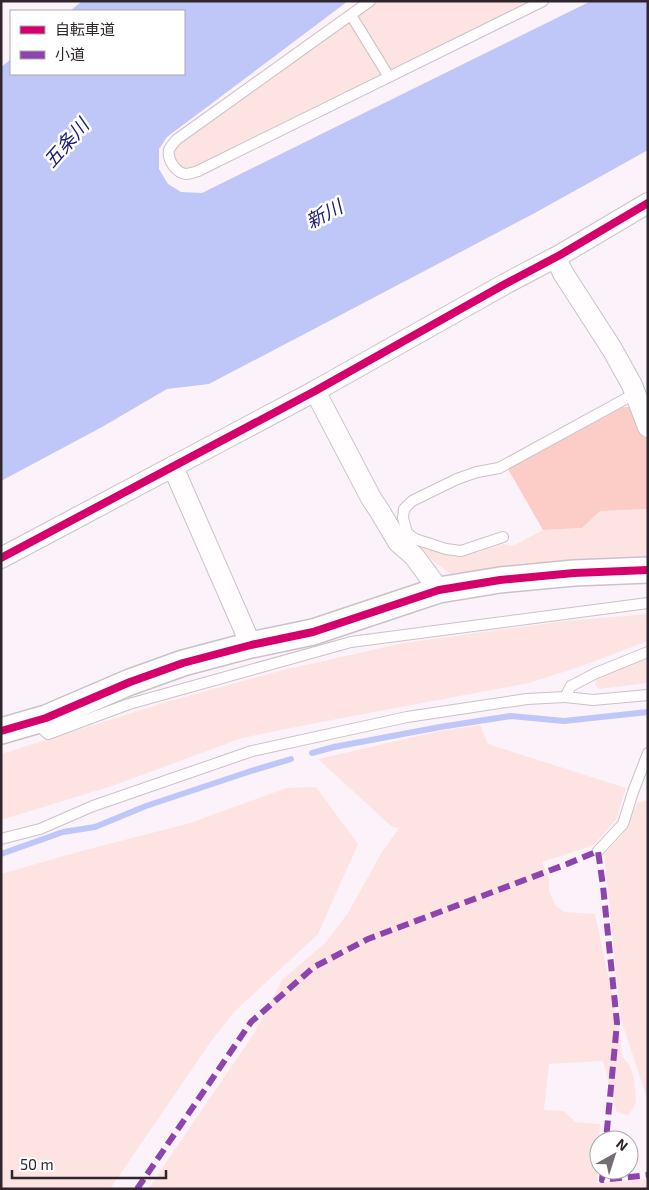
<svg xmlns="http://www.w3.org/2000/svg" width="649" height="1190" viewBox="0 0 649 1190" font-family="'Exo 2','Noto Sans JP',sans-serif">
  <rect width="100%" height="100%" fill="#fcf2fa"/>
  <g fill="#fde4e3">
    <path d="M362,1H554L199,176C196,177 191,179 188,179C176,179 168,168 165,159L173,137Z"/>
    <path d="M648,509V562L456,578L420,551L425,546L462,557L504,544L513,546L543,530L582,528L600,511Z"/>
    <path d="M648,614V641L579,667L529,683L316,723L242,738L112,786L1,820V754L170,701L279,671L403,643L565,621Z"/>
    <path d="M648,658V683L599,689L595,684L598,677Z"/>
    <path d="M480,725L488,744L626,788L616,820L594,845L542,862L549,879V891L556,906L565,912L595,914L619,1026L622,1056L630,1066L634,1079L636,1102L628,1116L616,1111L603,1061L549,1064L544,1110L564,1111L575,1122L600,1124L597,1183L648,1179V1189H148L255,1032L282,980L325,943L348,913L382,852L399,828L391,826L318,759L440,731Z"/>
    <path d="M316,787L358,844L318,934L234,1012L212,1040L110,1189H1V874L74,853L190,823L286,788Z"/>
    <path d="M648,800V1101L621,1020L604,854L622,835L637,803Z"/>
  </g>
  <path fill="#fcccc7" d="M623,407H635L648,442V509L600,511L582,528L543,530L508,469Z"/>
  <path fill="#bec7f7" d="M82,1H348L167,137L159,149V169L168,184L181,192L202,193L591,1H648V150L533,214L209,384L167,389L102,427L1,481V67L11,59V74H184V11H70Z"/>
  <g fill="none" stroke-linecap="round" stroke-linejoin="round">
    <g stroke="#bec7f7" stroke-width="6">
      <path d="M312,753L334,747L440,727L511,716L564,721L648,712"/>
      <path d="M1,854L63,832L95,827L146,806L251,771L291,759"/>
    </g>
    <g stroke="#cac2c8" stroke-width="12">
      <g id="service">
        <path d="M370,1L176,140C174,143 170,147 169,150C167,160 176,173 186,174C189,174 195,172 198,171L543,1"/>
        <path d="M351,15L389,77"/>
        <path d="M503,537L461,551L446,549L415,539L407,533L403,518L404,509L412,501L457,479L477,472L499,468L627,398L636,395"/>
        <path d="M648,652L596,673L571,686L565,697L593,700L648,695"/>
        <path d="M35,722L48,734L129,704L351,642L648,603"/>
        <path d="M1,839L40,829L93,806L252,751L407,717L527,699L565,697"/>
        <path d="M598,851L623,824L633,792L648,753"/>
      </g>
    </g>
    <g stroke="#cac2c8" stroke-width="22">
      <g id="minor">
        <path d="M556,258L563,273L612,349L632,385L648,427"/>
        <path d="M315,391L371,498L379,510L398,542L414,556L439,590"/>
        <path d="M173,467L251,645"/>
        <path d="M1,558L315,391L505,284L560,255L648,203"/>
      </g>
    </g>
    <g stroke="#cac2c8" stroke-width="28">
      <path id="tertiary" d="M1,731L46,718L130,682L183,663L251,645L313,632L439,590L500,580L574,573L648,570"/>
    </g>
    <use href="#service" stroke="#fffdfe" stroke-width="10"/>
    <use href="#minor" stroke="#fffdfe" stroke-width="20"/>
    <use href="#tertiary" stroke="#fffdfe" stroke-width="25"/>
    <g stroke="#8e44ad" stroke-width="6" stroke-dasharray="12 6" stroke-linecap="butt">
      <path d="M603,1170L602,1180L648,1175"/>
      <path d="M137,1189L251,1022L314,967L368,939L567,864L598,851L603,886L617,1023L606,1140"/>
    </g>
    <g stroke="#fff" stroke-width="11">
      <g id="cycleway">
        <path d="M1,558L315,391L505,284L560,255L648,203"/>
        <path d="M1,731L46,718L130,682L183,663L251,645L313,632L439,590L500,580L574,573L648,570"/>
      </g>
    </g>
    <use href="#cycleway" stroke="#d6006c" stroke-width="8"/>
  </g>
  <g text-anchor="middle" stroke-width="5" stroke-linejoin="round" paint-order="stroke">
    <g font-size="19" font-style="italic" fill="#1e217c" stroke="#fff">
      <text transform="translate(66 143) rotate(-49)" y="7">五条川</text>
      <text transform="translate(324 214) rotate(-28)" y="7">新川</text>
    </g>
  </g>
  <rect width="649" height="1190" fill="none" stroke="#2e262c" stroke-width="5"/>
  <rect x="10" y="10" width="175" height="65" fill="#ffffff" stroke="#aba8ab"/>
  <rect x="20" y="26" width="25" height="8" fill="#d6006c" stroke="#aba8ab"/>
  <text x="55" y="35" font-size="15" fill="#2e262c">自転車道</text>
  <rect x="20" y="51" width="25" height="8" fill="#8e44ad" stroke="#aba8ab"/>
  <text x="55" y="60" font-size="15" fill="#2e262c">小道</text>
  <g transform="translate(614 1155) rotate(39)"><circle r="24" fill="#ffffff" stroke="#aba8ab"/>
  <path d="M0-4L9 19L0 12L-9 19Z" fill="#766d74"/>
  <text y="-8" font-size="14" font-weight="bold" text-anchor="middle" fill="#2e262c">N</text>
  </g>
  <path d="M12 1170v8h154v-8" fill="none" stroke="#2e262c" stroke-width="2.5"/>
  <text x="20" y="1170" font-size="15" fill="#2e262c" stroke="#ffffff" stroke-width="4" paint-order="stroke">50 m</text>
</svg>
